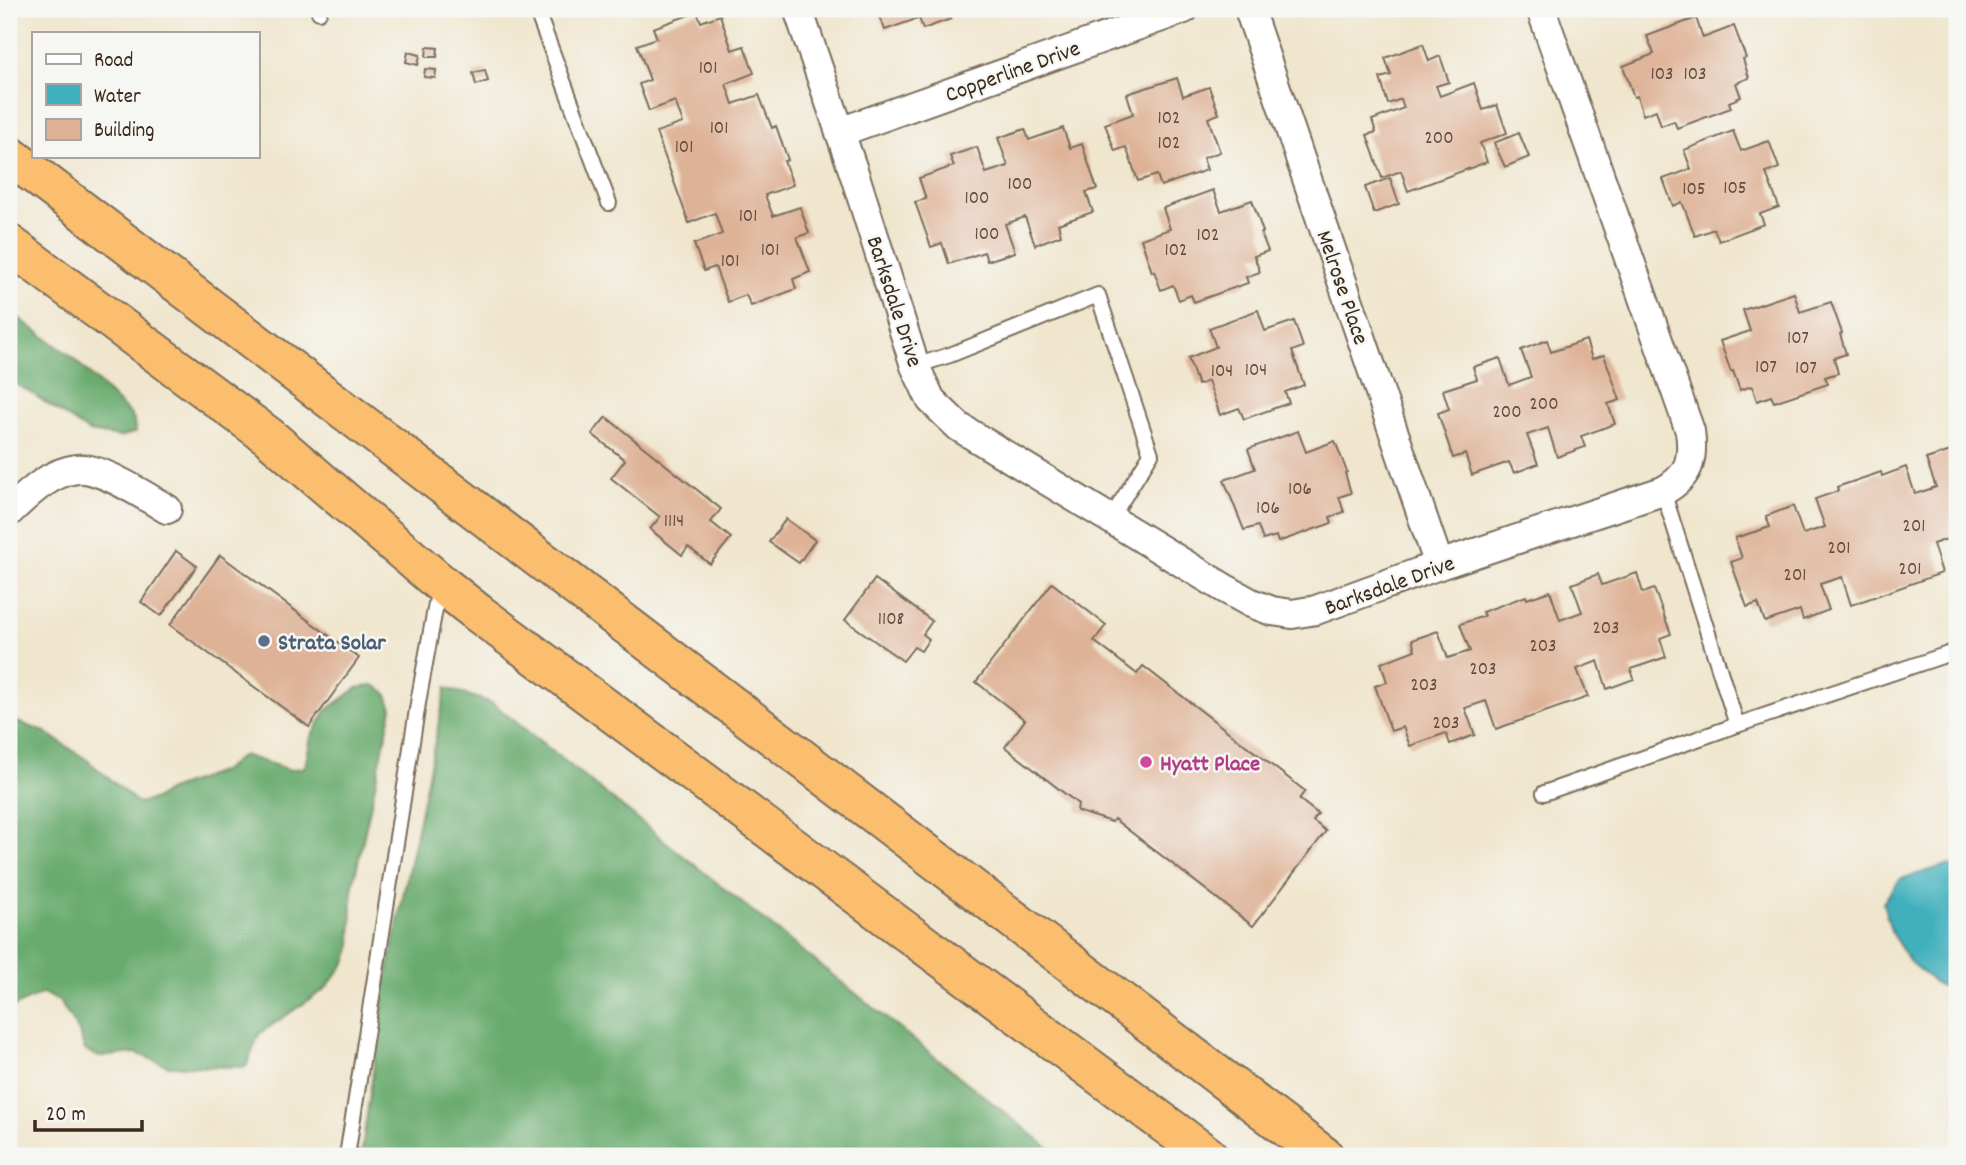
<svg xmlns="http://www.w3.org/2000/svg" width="1966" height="1165" viewBox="0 0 1966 1165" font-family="Dekko,sans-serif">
  <rect width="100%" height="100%" fill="#f6f6f2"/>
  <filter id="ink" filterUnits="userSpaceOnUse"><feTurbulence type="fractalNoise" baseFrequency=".0143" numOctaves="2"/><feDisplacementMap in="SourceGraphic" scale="14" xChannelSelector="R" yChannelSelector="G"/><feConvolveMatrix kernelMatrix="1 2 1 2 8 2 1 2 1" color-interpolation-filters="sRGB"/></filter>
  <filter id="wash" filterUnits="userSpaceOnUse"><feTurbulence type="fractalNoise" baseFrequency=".00686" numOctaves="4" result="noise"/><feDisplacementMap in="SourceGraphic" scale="28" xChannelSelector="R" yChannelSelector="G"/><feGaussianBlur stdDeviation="1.57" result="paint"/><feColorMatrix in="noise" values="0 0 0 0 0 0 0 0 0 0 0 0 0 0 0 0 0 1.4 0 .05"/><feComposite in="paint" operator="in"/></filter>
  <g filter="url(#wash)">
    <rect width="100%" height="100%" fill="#f0e6ce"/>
    <g fill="#69ab6e" stroke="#526a46" stroke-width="2">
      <path d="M9,311L72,357L133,417L136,432L120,437L89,432L27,390L9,381Z"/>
      <path d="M374,685L386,693L392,708L352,890L351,949L346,962L325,989L259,1034L246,1067L169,1066L136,1053L99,1057L85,1050L78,1030L59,1001L43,993L9,1009V719L45,732L87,760L138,803L156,799L167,791L222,771L243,755L290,770L305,767L311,737L326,711L357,688Z"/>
      <path d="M446,688L492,703L1059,1156H361L387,974Z"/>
    </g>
    <path fill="#41b0bd" stroke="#3e6d6e" stroke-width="2" d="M1957,865V991L1937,984L1911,963L1892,934L1883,903L1900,879L1944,866Z"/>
    <g id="blocks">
      <g fill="#deb297">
        <path d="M864,9H947L951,19L923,29L919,18L885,30L878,11L866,15Z"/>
        <path d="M697,12L701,22L720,15L732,50L744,46L754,73L726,84L733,104L759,95L772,128L776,126L788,160L784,161L793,185L765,195L773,216L800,207L809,233L797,237L810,272L793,279L796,289L751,306L746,295L728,302L715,267L704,271L694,244L722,234L715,213L689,223L656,132L683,123L675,101L649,111L639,84L650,80L637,45L657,38L653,28Z"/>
        <path d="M1696,18L1703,38L1734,26L1746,58L1743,59L1749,78L1736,83L1741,97L1729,102L1731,108L1677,128L1674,121L1661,126L1656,110L1643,115L1637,96L1634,97L1623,66L1654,54L1647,36Z"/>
        <path d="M1423,44L1429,61L1440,56L1449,82L1436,86L1440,96L1474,83L1483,110L1497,105L1507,133L1480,143L1487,162L1408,191L1401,171L1382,178L1367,135L1376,132L1372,120L1404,108L1401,99L1388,104L1380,78L1391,75L1385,58Z"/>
        <path d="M427,47L438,48L437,57H426Z"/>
        <path d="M408,52L420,55L418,65L406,62Z"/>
        <path d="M425,69L436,70L435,78L424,77Z"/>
        <path d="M485,70L488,81L476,85L473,73Z"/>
        <path d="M1177,78L1183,96L1209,87L1219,114L1208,118L1220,152L1203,158L1207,170L1161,186L1157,175L1138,181L1126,147L1115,151L1105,124L1133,114L1127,94Z"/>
        <path d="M1063,128L1070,148L1082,144L1097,189L1086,192L1093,212L1058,224L1061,235L1035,245L1025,217L1005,224L1015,252L987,261L984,252L949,264L942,243L931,247L915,202L926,199L919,178L954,166L950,156L977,147L986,173L1008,166L998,138L1025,129L1029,140Z"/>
        <path d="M1733,131L1741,151L1769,141L1779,168L1766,173L1779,207L1760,214L1764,224L1719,241L1714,229L1695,236L1682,202L1673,206L1663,179L1691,169L1684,150Z"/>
        <path d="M1519,133L1529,157L1505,167L1494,143Z"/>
        <path d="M1390,178L1399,204L1374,213L1365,187Z"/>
        <path d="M1213,190L1221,211L1252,200L1263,232L1261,233L1268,251L1254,256L1260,272L1246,277L1248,283L1194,302L1191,295L1179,300L1173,285L1161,290L1154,271L1152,272L1141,239L1170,229L1163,208Z"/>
        <path d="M1794,293L1800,312L1831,302L1842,333L1840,334L1846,354L1834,358L1838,373L1825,377L1828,384L1774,402L1771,396L1757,401L1752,386L1740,390L1733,371L1731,372L1720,341L1750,331L1743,310Z"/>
        <path d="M1258,310L1265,331L1294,321L1303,347L1292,351L1304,385L1285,392L1289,403L1244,419L1239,408L1220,415L1208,381L1198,385L1188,358L1216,347L1209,328Z"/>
        <path d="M1547,340L1551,352L1586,340L1592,359L1604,355L1620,400L1608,404L1615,424L1581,436L1585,447L1557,457L1548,428L1527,435L1538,464L1514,473L1509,462L1472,475L1465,454L1453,458L1438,413L1449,409L1443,390L1477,379L1473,367L1500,358L1509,385L1531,377L1521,350Z"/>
        <path d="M606,417L721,509L711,522L731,538L710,564L688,547L682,555L650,529L660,517L611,478L625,460L592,434Z"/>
        <path d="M1298,431L1306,452L1335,441L1347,472L1345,473L1351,493L1339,497L1344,512L1330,517L1332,523L1278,542L1276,536L1263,540L1258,526L1244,530L1224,480L1255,469L1248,449Z"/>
        <path d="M1954,450L1957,460V547L1953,537L1933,544L1942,573L1851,605L1842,577L1820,584L1829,610L1803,620L1800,610L1765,622L1758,603L1747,607L1731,562L1742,558L1735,538L1770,527L1766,516L1793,506L1803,534L1825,527L1815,499L1838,491L1837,487L1881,472L1882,476L1906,467L1915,494L1936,487L1926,459Z"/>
        <path d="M786,519L815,540L799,563L769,542Z"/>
        <path d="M176,551L197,566L161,616L141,602Z"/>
        <path d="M220,555L359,658L309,727L170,625Z"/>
        <path d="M1637,573L1643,593L1654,589L1671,634L1660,638L1666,657L1631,669L1634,679L1607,689L1598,661L1577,669L1588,697L1496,729L1486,701L1465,708L1475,735L1450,744L1446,733L1410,746L1403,727L1391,731L1375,686L1387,682L1381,663L1415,650L1412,640L1438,631L1448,658L1470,651L1460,624L1484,616L1482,612L1526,596L1527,599L1550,591L1560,620L1582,612L1572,584L1598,574L1602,585Z"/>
        <path d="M875,579L932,621L923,634L929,639L921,651L914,647L903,661L845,620Z"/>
        <path d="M1052,583L1106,625L1094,641L1137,674L1143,666L1305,791L1299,799L1318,814L1313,821L1326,831L1253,926L1114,819L1112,822L1077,811L1078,804L1005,747L1025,720L976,682Z"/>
      </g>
    </g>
  </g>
  <g filter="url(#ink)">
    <use href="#blocks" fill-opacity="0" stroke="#7a6c5c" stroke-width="2"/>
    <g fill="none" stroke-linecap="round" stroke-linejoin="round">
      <g stroke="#7a6c5c" stroke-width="18">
        <g id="lane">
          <path d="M536,9L609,203"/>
          <path d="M319,12V9"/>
          <path d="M915,366L950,355L1098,295L1151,454L1111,518"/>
          <path d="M1663,491L1737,725L1957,651"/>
          <path d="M1544,793L1737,725"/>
          <path d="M347,1156L419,697L439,587"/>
        </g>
      </g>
      <g stroke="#7a6c5c" stroke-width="32">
        <g id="street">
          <path d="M798,9L856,179L915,366L931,400L959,427L1224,588L1251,603L1272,611L1292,614L1316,610L1439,565L1663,491C1689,477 1694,460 1690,431L1541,9"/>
          <path d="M1249,9L1439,565"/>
          <path d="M840,132L1184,9"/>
          <path d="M9,512C28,494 50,472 77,469C100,466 146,497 167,509"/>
        </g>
      </g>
      <g stroke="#7a6c5c" stroke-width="42">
        <g id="highway">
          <path d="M9,155L1324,1156"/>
          <path d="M9,244L268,436L439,582L478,613L1208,1156"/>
        </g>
      </g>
      <use href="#lane" stroke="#fff" stroke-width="14"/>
      <use href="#street" stroke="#fff" stroke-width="28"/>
      <use href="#highway" stroke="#fbbe6e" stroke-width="38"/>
    </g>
  </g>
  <circle fill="#5c6f8a" stroke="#f6f6f2" stroke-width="2.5" cx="264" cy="641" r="7"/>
  <circle fill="#d1479c" stroke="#f6f6f2" stroke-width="2.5" cx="1146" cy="762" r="7"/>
  <g text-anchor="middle" stroke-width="5" stroke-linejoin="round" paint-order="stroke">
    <g font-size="19" fill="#644c3c">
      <text x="708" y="73">101</text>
      <text x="1662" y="79">103</text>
      <text x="1695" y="79">103</text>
      <text x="1169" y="123">102</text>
      <text x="719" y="133">101</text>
      <text x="1439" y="143">200</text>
      <text x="1169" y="148">102</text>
      <text x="684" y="152">101</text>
      <text x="1020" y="189">100</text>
      <text x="1735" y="193">105</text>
      <text x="1694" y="194">105</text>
      <text x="977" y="203">100</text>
      <text x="748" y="221">101</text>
      <text x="987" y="239">100</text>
      <text x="1208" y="240">102</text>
      <text x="770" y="255">101</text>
      <text x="1176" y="255">102</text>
      <text x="730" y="266">101</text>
      <text x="1798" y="343">107</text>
      <text x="1766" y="372">107</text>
      <text x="1806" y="373">107</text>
      <text x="1256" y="375">104</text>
      <text x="1222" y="376">104</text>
      <text x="1544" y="409">200</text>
      <text x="1507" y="417">200</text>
      <text x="1300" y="494">106</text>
      <text x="1268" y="513">106</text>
      <text x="674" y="526">1114</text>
      <text x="1914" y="531">201</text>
      <text x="1839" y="553">201</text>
      <text x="1910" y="574">201</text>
      <text x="1795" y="580">201</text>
      <text x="891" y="624">1108</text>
      <text x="1606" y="633">203</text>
      <text x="1543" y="651">203</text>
      <text x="1483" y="674">203</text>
      <text x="1424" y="690">203</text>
      <text x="1446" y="728">203</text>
    </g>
    <g font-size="23" fill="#3b2a1e" stroke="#f6f6f2">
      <text transform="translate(1012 70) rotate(-20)" y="8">Copperline Drive</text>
      <text transform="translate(1344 287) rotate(71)" y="8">Melrose Place</text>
      <text transform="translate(896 301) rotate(72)" y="8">Barksdale Drive</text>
      <text transform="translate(1389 584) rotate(-20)" y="8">Barksdale Drive</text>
    </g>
    <g font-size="23" font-weight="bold" fill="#4e5e75" stroke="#f6f6f2" text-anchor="start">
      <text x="278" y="649">Strata Solar</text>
    </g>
    <g font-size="23" font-weight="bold" fill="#b23c85" stroke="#f6f6f2" text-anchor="start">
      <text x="1160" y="770">Hyatt Place</text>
    </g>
  </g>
  <rect width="1966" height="1165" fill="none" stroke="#f6f6f2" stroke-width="35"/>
  <rect x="32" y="32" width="228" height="126" fill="#f6f6f2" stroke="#aba49d" stroke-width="2"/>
  <rect x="46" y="54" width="35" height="10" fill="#ffffff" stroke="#aba49d" stroke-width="2"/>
  <text x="94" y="66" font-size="21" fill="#3b2a1e">Road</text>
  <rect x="46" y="84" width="35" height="21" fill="#41b0bd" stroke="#aba49d" stroke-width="2"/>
  <text x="94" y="102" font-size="21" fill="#3b2a1e">Water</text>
  <rect x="46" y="119" width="35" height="21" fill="#deb297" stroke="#aba49d" stroke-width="2"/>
  <text x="94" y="136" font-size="21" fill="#3b2a1e">Building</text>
  <path d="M35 1120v10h107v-10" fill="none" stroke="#3b2a1e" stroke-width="3.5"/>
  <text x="46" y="1120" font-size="21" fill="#3b2a1e" stroke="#f6f6f2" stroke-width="5" paint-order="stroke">20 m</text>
</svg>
